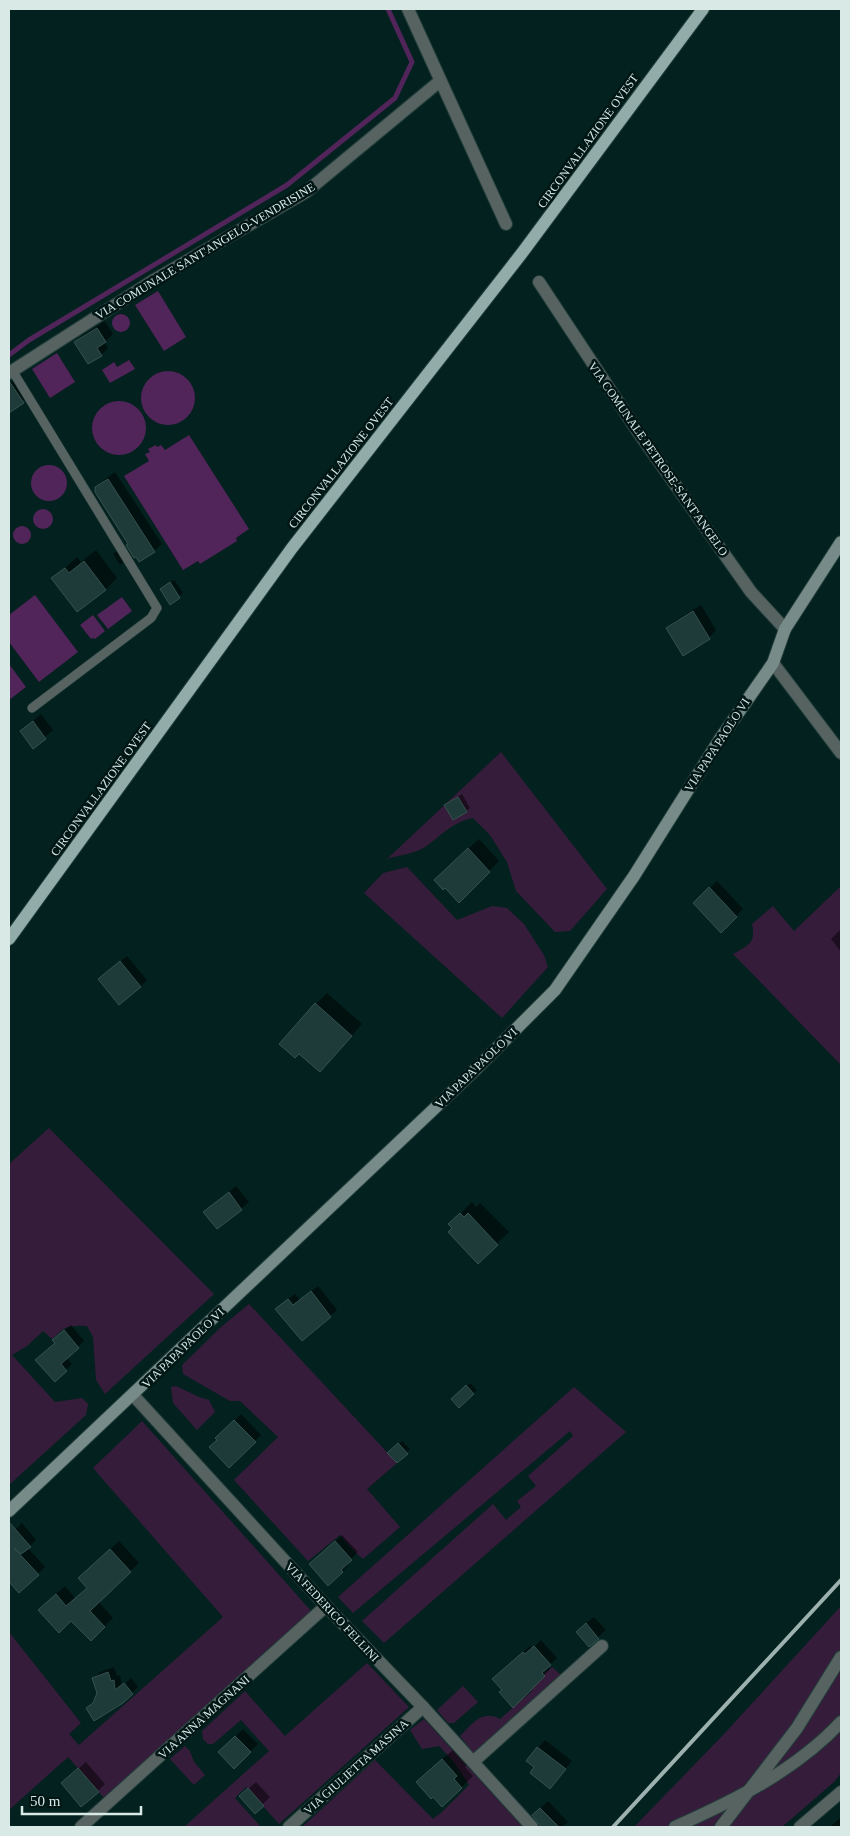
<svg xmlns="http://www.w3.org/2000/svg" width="850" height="1836" viewBox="0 0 850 1836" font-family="Georgia,serif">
  <rect width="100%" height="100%" fill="#03211e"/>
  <g fill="#361c3b">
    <path d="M501,752L607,889L570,931L555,932L516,891L507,862L490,835L473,818C452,822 441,836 425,847C415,854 398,855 387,859Z"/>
    <path d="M407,867L457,920L492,906L507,908L524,924L544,955L548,967L502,1018L364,893L383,873Z"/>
    <path d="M841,886V1065L733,954C749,945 756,943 752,924L773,906L794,931Z"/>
    <path d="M49,1128L214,1294L105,1394L96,1380L93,1337L87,1326C69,1325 65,1326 52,1339L43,1331L27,1346L12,1355L55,1402L82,1398L88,1404L86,1415L9,1485V1164Z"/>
    <path d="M249,1304L397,1463L367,1489L400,1527L363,1559L357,1554L340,1535L308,1561L234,1480L278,1437L240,1401H230L183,1374L182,1365L221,1327Z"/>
    <path d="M176,1386L199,1397L209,1400L215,1412L197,1430L173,1403L171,1387Z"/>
    <path d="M574,1387L626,1432L384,1643L362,1621L493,1504L506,1520L521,1507L517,1501L536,1486L528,1476L573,1436L570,1431L353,1613L338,1597Z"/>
    <path d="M142,1421L312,1612L104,1798L68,1757L9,1810V1632L81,1723L69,1734L79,1745L223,1617L93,1468Z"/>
    <path d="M841,1606V1773L834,1782L782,1827H634L724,1734Z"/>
    <path d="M367,1663L409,1707L279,1824L246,1787L235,1798L261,1827H184L269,1751L241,1720L213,1744H208L203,1739L202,1731L245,1691L285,1736Z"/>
    <path d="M552,1667L561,1675L474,1754L460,1736C472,1724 482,1709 500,1719L532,1691L529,1687Z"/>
    <path d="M463,1686L478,1702L454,1723H448L437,1710Z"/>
    <path d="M424,1719L523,1827H302L375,1760L433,1819L442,1812L469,1785L454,1762L439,1746L422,1749L410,1730Z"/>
    <path d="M185,1746L190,1751L194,1762L205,1775L194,1785L170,1759Z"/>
  </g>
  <g fill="#51245a">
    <path d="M158,291L186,337L164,351L135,305Z"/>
    <circle cx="121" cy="323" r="9"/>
    <path d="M57,353L75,382L50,398L32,369Z"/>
    <path d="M129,360L135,369L110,383L102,370L114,362L117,367Z"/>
    <circle cx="168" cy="398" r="27"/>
    <circle cx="119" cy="428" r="27"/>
    <path d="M189,435L249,529L236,538L237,541L200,564L198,561L183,570L124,476L149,461L145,454L150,452L148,449L156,445L157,447L161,445L165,450Z"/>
    <circle cx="49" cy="483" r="18"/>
    <circle cx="43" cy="519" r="10"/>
    <circle cx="22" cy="535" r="9"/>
    <path d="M35,595L78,652L39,682L9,642V615Z"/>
    <path d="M122,597L132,611L108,629L97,615Z"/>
    <path d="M93,615L105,631L95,639L93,638L91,639L80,625Z"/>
    <path d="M9,664L26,687L9,700Z"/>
  </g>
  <g fill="#0007">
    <path d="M105,321L113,334L105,342L108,348L101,355L75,342L83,335Z"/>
    <path d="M18,378L29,396L9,411V384Z"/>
    <path d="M115,472L162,544L154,551L129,544L96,487L104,480Z"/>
    <path d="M119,549L126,560L120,565L113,554Z"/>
    <path d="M96,550L117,578L106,589L77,611L53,579L77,557L81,562Z"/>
    <path d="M174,580L183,593L170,603L165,586Z"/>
    <path d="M701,605L716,630L709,638L667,628L675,621Z"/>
    <path d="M41,714L53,730L33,747L21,731Z"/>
    <path d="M462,794L470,808L466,811L446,805Z"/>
    <path d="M479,839L499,861L459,902L446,869Z"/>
    <path d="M717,881L743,909L721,931L694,903Z"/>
    <path d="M841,929V952L831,939Z"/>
    <path d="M127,956L147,980L140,987L106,973Z"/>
    <path d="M327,993L362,1024L331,1059L300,1052L316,1004Z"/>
    <path d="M236,1186L249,1202L241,1209L205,1212Z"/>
    <path d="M472,1202L476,1207L480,1203L509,1232L478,1262L450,1224Z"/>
    <path d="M318,1286L337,1310L302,1340L283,1303L295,1294L300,1300Z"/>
    <path d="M71,1325L84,1341L67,1358L72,1364L66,1370L37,1360L56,1342L60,1334Z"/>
    <path d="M470,1383L477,1390L459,1407L452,1399Z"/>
    <path d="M241,1414L261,1435L229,1466L217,1438Z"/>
    <path d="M402,1441L410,1449L397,1461L389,1453Z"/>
    <path d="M22,1523L36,1540L28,1548L45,1567L19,1592L9,1581V1555L16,1548L9,1542V1536Z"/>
    <path d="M342,1535L358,1552L347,1563L349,1565L328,1584L317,1558Z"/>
    <path d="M119,1541L139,1563L98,1601L113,1618L91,1639L71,1620L48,1601L65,1586L75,1598L88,1587V1570Z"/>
    <path d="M594,1617L606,1630L589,1645L585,1624Z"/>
    <path d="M541,1640L557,1658L548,1666L550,1669L513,1706L501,1673L530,1646L532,1649Z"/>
    <path d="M114,1667L117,1676L120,1675L122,1686L131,1678L138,1687L123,1702L88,1708L94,1702L99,1693L94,1678L100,1672Z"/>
    <path d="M243,1729L258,1744L234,1767L220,1752Z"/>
    <path d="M545,1740L572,1761L550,1787L536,1767L538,1748Z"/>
    <path d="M454,1749L468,1764L465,1767L473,1776L461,1788L429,1771Z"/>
    <path d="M86,1762L105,1784L98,1791L70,1776Z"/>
    <path d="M256,1782L270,1797L255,1812L240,1796Z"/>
    <path d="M548,1801L568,1822L562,1827H544L534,1815Z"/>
    <path d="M841,1817V1827H830Z"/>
  </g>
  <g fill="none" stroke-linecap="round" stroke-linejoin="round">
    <path stroke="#51245a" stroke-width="5" d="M9,355L29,340L287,185L395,98L412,62L388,9"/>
  </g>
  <g fill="#1e3b39" stroke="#35524f">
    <path d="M97,328L106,342L97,348L102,356L88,364L74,342Z"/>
    <path d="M9,381L24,403L9,413Z"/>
    <path d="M108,479L155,552L139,562L136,557L134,558L126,545L128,544L95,492V487Z"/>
    <path d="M84,561L106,590L77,612L51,578L65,568L69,573Z"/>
    <path d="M170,582L180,598L170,605L160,589Z"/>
    <path d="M693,611L710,639L683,656L666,628Z"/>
    <path d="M33,721L46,739L33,749L20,731Z"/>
    <path d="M458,797L467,812L453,820L444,805Z"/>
    <path d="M468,848L490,872L459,903L445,888L443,890L434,880Z"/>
    <path d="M709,887L737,917L721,933L693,903Z"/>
    <path d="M120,961L141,987L119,1005L98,979Z"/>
    <path d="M315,1003L352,1036L320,1072L299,1054L295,1058L279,1044Z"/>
    <path d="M229,1192L242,1210L217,1229L203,1212Z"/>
    <path d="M460,1213L464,1217L468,1213L498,1245L478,1264L448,1232L452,1228L448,1224Z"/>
    <path d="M311,1291L331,1317L302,1341L275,1309L288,1299L293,1305Z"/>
    <path d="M64,1330L79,1348L61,1364L67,1371L55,1382L35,1360L55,1343L52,1340Z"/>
    <path d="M466,1385L474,1394L459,1408L451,1399Z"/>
    <path d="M234,1420L256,1442L229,1468L209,1447L217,1440L215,1438Z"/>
    <path d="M398,1443L408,1454L397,1463L387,1453Z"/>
    <path d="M9,1522L31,1547L21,1554L14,1548L39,1575L19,1593L9,1582Z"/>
    <path d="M335,1541L352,1560L341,1570L343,1572L328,1586L309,1564Z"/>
    <path d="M110,1549L131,1572L90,1611L105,1627L91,1641L71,1621L59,1633L38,1610L56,1594L66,1606L87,1588L78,1578Z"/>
    <path d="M586,1623L599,1639L589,1647L576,1632Z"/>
    <path d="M534,1646L551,1665L542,1673L545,1676L513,1708L499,1692L502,1690L492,1679L523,1652L525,1654Z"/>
    <path d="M108,1672L111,1681L114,1680L115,1690L124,1683L133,1694L123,1703L94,1721L86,1708L93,1703L97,1693L92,1678Z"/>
    <path d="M235,1736L251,1752L234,1769L218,1752Z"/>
    <path d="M537,1747L566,1769L550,1789L530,1773L534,1767L526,1761Z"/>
    <path d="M442,1759L457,1776L454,1779L462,1788L442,1807L433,1797L431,1799L416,1782Z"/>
    <path d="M78,1768L99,1792L81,1807L61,1783Z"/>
    <path d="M248,1788L264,1806L255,1814L239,1796Z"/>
    <path d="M540,1808L559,1827H541L532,1815Z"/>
  </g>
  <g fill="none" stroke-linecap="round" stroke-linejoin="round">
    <g stroke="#213d3a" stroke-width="10">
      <path id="lane" d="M12,370L157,608L151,618L32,708"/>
    </g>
    <g stroke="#213d3a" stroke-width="14">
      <g id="street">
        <path d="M408,9L506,224"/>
        <path d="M539,282L636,429L751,592L785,629"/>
        <path d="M9,373L154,280L306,192L440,81"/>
        <path d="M773,663L841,753"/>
        <path d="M133,1395L326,1606L423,1707L532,1827"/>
        <path d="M473,1762L602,1646"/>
        <path d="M81,1827L326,1606"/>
        <path d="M289,1827L423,1707"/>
        <path d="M675,1827C735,1800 795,1771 841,1722"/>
        <path d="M721,1827L797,1728L841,1657"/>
        <path d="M800,1827L841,1792"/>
      </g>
    </g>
    <g stroke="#213d3a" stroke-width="14">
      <path id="secondary" d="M9,1511L473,1072L555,990L634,876L720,739L773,663L785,629L841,542"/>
    </g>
    <g stroke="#213d3a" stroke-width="14">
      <path id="primary" d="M9,939L292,548L522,253L703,9"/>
    </g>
    <use href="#lane" stroke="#566361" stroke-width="9"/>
    <use href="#street" stroke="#566361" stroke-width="12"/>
    <use href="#secondary" stroke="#778c89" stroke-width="12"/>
    <use href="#primary" stroke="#91aca9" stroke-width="12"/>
    <path stroke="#9db2af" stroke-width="4" d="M613,1827L841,1580"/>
  </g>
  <g text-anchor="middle" stroke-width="5" stroke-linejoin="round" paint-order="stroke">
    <g font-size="12" fill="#d8e9e6" stroke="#001715">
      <text transform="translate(588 141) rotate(-54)" y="4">CIRCONVALLAZIONE OVEST</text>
      <text transform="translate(205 251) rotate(-31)" y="4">VIA COMUNALE SANT'ANGELO-VENDRISINE</text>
      <text transform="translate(658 459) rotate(55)" y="4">VIA COMUNALE PETROSE-SANT'ANGELO</text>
      <text transform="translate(341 463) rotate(-52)" y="4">CIRCONVALLAZIONE OVEST</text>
      <text transform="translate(717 745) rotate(-57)" y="4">VIA PAPA PAOLO VI</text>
      <text transform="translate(101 789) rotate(-54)" y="4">CIRCONVALLAZIONE OVEST</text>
      <text transform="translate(476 1068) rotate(-44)" y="4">VIA PAPA PAOLO VI</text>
      <text transform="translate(183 1348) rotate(-44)" y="4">VIA PAPA PAOLO VI</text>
      <text transform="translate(332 1612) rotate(47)" y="4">VIA FEDERICO FELLINI</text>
      <text transform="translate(204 1717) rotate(-42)" y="4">VIA ANNA MAGNANI</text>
      <text transform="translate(356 1767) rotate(-42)" y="4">VIA GIULIETTA MASINA</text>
    </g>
  </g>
  <rect width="850" height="1836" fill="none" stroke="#d8e9e6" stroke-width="20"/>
  <path d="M22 1806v8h119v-8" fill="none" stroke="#d8e9e6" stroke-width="2.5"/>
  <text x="30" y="1806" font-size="15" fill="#d8e9e6" stroke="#001715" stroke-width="4" paint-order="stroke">50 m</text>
</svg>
